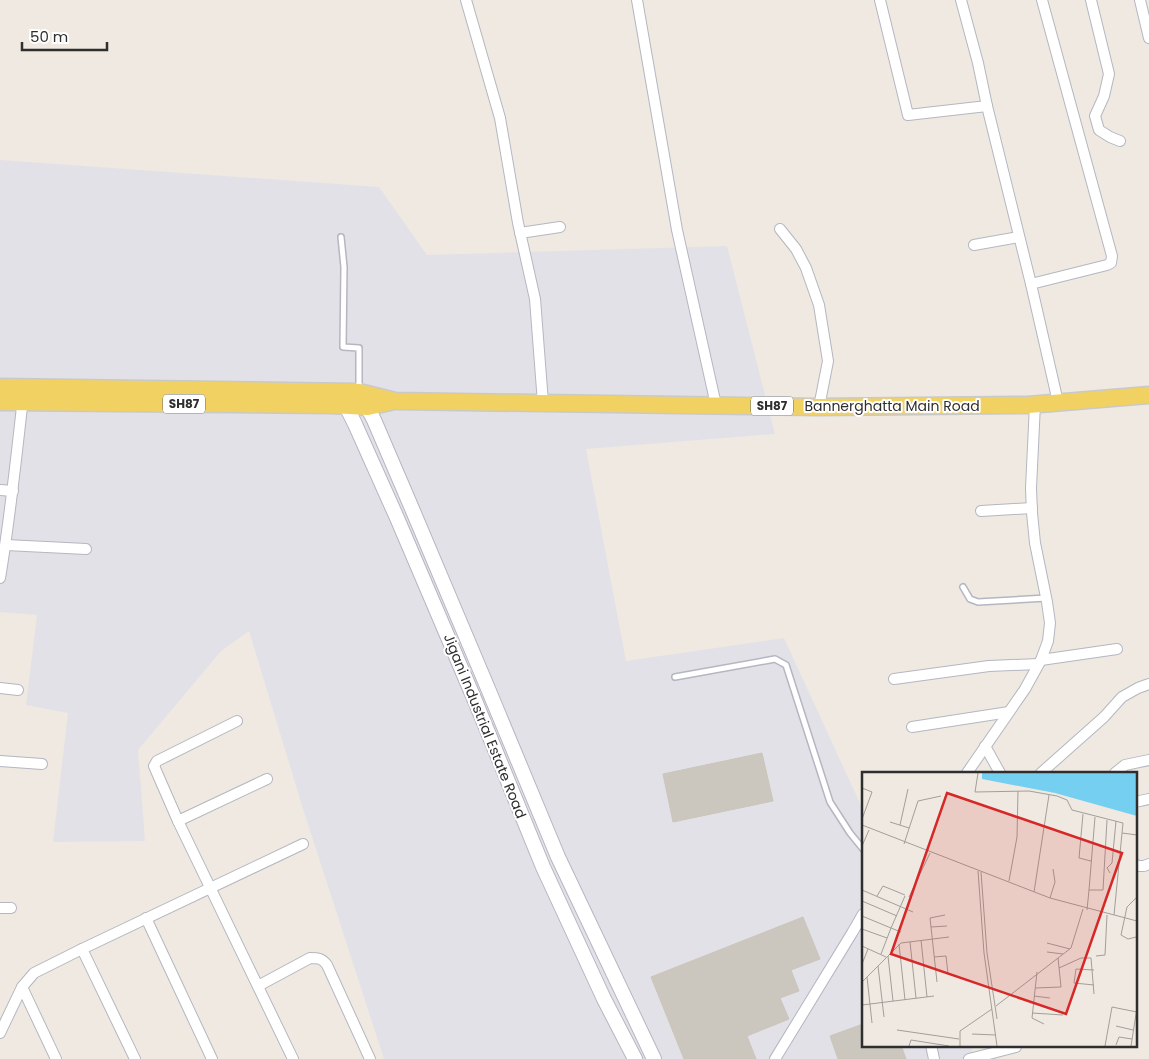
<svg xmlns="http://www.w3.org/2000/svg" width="1149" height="1059" viewBox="0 0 1149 1059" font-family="Poppins,sans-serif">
  <rect width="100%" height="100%" fill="#efe9e1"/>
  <path fill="#e3e1e8" d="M0,160L379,187L427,255L727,246L775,434L586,449L626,661L784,638L863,810V1045H970L976,1059H384L304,812L249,631L221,651L138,750L145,841L53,842L68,713L26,705L37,615L0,612Z"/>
  <g fill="#cbc7bf" stroke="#cbc5ba">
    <path d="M762,753L773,801L673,822L663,774Z"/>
    <path d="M803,917L820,959L791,970L799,991L780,998L789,1019L747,1036L756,1059H684L651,977Z"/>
    <path d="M863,1024V1045H901L906,1059H838L830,1036Z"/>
  </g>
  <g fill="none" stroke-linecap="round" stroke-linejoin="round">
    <g stroke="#b4b7c1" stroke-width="8">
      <g id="lane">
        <path d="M341,237L344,267L343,347L359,348V389"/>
        <path d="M963,587L970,599L978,602L1046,598"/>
        <path d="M675,677L775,659L786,665L830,802L850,833L863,849"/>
      </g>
    </g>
    <g stroke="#b4b7c1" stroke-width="12">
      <g id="street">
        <path d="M466,0L500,118L518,223L535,299L543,403"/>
        <path d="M637,0L677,230L716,405"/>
        <path d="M880,0L908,115L987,106"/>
        <path d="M961,0L978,63L987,106L1031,284"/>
        <path d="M1042,0L1112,256L1111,263L1107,265L1031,284L1058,402"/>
        <path d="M1091,0L1109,74L1104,96L1095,116L1099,130L1110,137L1120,141"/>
        <path d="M1140,0L1149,38"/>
        <path d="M780,229L796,249L806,268L819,305L828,361L819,407"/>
        <path d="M520,233L560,227"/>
        <path d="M974,245L1019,237"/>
        <path d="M0,490L13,491"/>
        <path d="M981,511L1032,508"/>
        <path d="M6,545L86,549"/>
        <path d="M0,578C10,519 16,459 23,398"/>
        <path d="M1041,660L1117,649"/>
        <path d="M894,679L989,666L1038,664"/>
        <path d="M0,688L18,690"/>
        <path d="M237,721L157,761L154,766L178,821L293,1059"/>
        <path d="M912,727L1009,712"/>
        <path d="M985,746L1000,773"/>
        <path d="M0,761L42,764"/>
        <path d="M967,773L1025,689L1041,660L1048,641L1050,623L1047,602L1035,543L1032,513L1031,488L1035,404"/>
        <path d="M1041,773L1104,717L1122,697L1138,688L1149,684"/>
        <path d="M1115,773L1125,765L1149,760"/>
        <path d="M1135,802L1149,799"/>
        <path d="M178,821L267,779"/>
        <path d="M1135,864L1137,866H1144L1149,864"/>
        <path d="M0,908H11"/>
        <path d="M146,918L212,1059"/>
        <path d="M82,949L135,1059"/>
        <path d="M258,986L310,958C318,958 322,958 327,965L370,1059"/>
        <path d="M22,987L56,1059"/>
        <path d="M0,1033L22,987L34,973L82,949L303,844"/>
        <path d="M931,1045L934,1059"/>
        <path d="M775,1059L852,933L863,914"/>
        <path d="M969,1059L1016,1047"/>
      </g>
    </g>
    <g stroke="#b4b7c1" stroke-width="16">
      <g id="secondary">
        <path d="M341,398L346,406L355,424L397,518L476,703L543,867L604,999L635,1059"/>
        <path d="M363,399L374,420L413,511L489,691L558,857L654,1059"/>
      </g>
    </g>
    <g stroke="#c9c9c9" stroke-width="19">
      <g id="primary">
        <path d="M0,387L359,392L395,401L819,407L1028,405L1149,395"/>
        <path d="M0,402L331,405L368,407L390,402"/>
      </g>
    </g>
    <use href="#lane" stroke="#fff" stroke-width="5"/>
    <use href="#street" stroke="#fff" stroke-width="10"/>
    <use href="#secondary" stroke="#fff" stroke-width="14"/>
    <use href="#primary" stroke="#f2d163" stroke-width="16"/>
  </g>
  <g text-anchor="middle" stroke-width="4" stroke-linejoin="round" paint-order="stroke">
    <g fill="#fff" stroke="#6d6d6d" stroke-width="1">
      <rect x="163" y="394.5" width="42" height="19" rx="4"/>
      <rect x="751" y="396.5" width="42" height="19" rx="4"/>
    </g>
    <g font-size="12" font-weight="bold" fill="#2e2e2e">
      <text x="184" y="408">SH87</text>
      <text x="772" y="410">SH87</text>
    </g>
    <g font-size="14" fill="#2e2e2e" stroke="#fff">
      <text x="892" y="411">Bannerghatta Main Road</text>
      <text transform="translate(485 726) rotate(68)" y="5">Jigani Industrial Estate Road</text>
    </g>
  </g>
  <g transform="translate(862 772)">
    <rect width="275" height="275" fill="#efe9e1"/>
    <path d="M120,1H275V44L193,21L120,7Z" fill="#75cff0"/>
    <path fill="none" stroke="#a29e99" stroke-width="1" d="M116,1L113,20L167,19L195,24L205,28L210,38L261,51L252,143M0,16L10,20L0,47M221,42L217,86L229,89M28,50L47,56M0,53L188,126L275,149M38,53L46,17M260,61L275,63M42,72L56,29L79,24M0,74L7,58M116,99L122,181L135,274M119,100L125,181L135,247M248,101L245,96L250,91L254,49M147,109L155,65L156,19M0,118L51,140M227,118L233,45M172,120L187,23M15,124L21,114L43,123M47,125L68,81M188,126L193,110L191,97M0,129L35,144M225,138L227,118H241L245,48M0,144L29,156L43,124M69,155L85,154M0,157L25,166M274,165L266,167L259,163L265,135L275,125M59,168L65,225M48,170L54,226M185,171L208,177M37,172L43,228M0,174L24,185M185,180L201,182M19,182L29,156L39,160M26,184L31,229M234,184L243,183L245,143M72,185L84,184L86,202M0,192L6,177M16,194L22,245M197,196L219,186H229L232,222M232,198L214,197L212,211L232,213M175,200L170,246L182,252M5,205L10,251M0,210L39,171L87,165M75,210L68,146L83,143M173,216L199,215L196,186M172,224L188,226M0,233L72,224M134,234L209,176L221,137M170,241L201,243M254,254L271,258M35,258L97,267M110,262L134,263M254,273L257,265L270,267M47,274L49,268L87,274M98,274V259L130,237M243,274L250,235L275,240M269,274L275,236"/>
    <path fill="#d62828" fill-opacity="0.15" stroke="#d62828" stroke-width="2.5" d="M85,21L260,81L204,242L29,182Z"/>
    <rect width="275" height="275" fill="none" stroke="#2e2e2e" stroke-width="2.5"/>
  </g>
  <path d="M22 42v8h85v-8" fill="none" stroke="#2e2e2e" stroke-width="2.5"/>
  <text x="30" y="42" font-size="15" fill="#2e2e2e" stroke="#ffffff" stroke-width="4" paint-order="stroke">50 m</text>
</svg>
